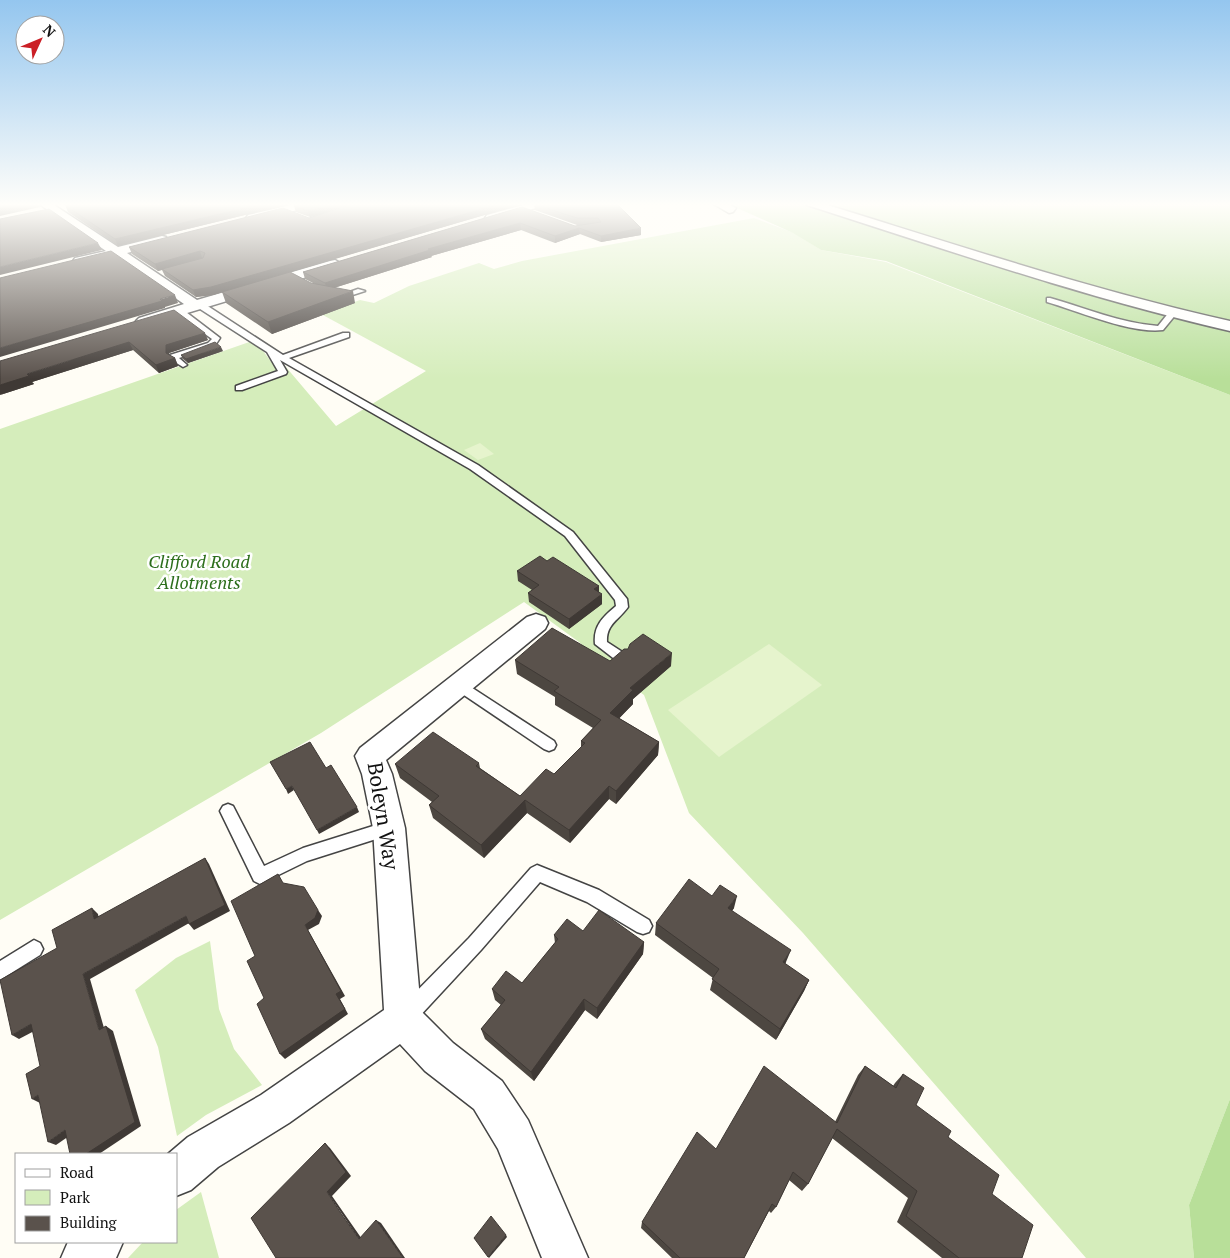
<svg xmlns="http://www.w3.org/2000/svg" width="1230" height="1258" viewBox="0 0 1230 1258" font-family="'PT Serif',serif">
  <rect width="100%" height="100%" fill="#fffdf5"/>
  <g fill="#d5edbb">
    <path d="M754,218L794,233L821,250L886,262L1230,395V1099L1189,1205L1194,1258H1086L803,933L689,813L644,695L607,668L579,642L524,602L321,733L0,920V429L255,340L272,363L280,360L336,426L426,371L321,314L360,300L374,303L409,286L479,263L494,269L522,261Z"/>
    <path d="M210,941L219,1009L234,1049L262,1085L206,1115L177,1136L158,1047L135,990L176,958Z"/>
    <path d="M201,1192L219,1258H128L143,1242H176V1210Z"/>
  </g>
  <g fill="#b8df99">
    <path d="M726,203H1230V395L886,261L821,250L793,233Z"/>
    <path d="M1230,1099V1258H1194L1189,1205Z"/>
  </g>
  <g fill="#e6f4cd">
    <path d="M480,443L494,454L478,460L464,450Z"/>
    <path d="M769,644L822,685L719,757L668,710Z"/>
  </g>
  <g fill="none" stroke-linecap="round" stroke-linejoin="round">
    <g stroke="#444" stroke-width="3">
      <g id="lane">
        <path d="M358,289L365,291L337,300L333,298Z"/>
        <path d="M1050,298C1086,308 1120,323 1158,326L1170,311L1177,313L1163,330C1131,334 1078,311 1047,302V298Z"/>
        <path d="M197,303H203L283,355L343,333H349V337L289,358L478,465L573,532L627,599L628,607C619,620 606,624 607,642L627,655L628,658L627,661H617L595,644C593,626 603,617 616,606L615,600L565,536L470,469L280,360L287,372L286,374L242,390H236V386L278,371L267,352L197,307Z"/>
        <path d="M176,309H182L220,338L214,347L179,358L187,365L183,367L170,359V355L208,343L212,339L176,313Z"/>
        <path d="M460,680L554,741L556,745L554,749L549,751L544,749L455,689L453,685L455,681Z"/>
        <path d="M228,804L233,806L264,866L303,848L389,821L395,823L397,828L395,833L307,861L260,884L254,881L220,811L223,806Z"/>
        <path d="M537,865L599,890L649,920L652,926L649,932L643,934L637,932L587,902L540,882L481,950L417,1019L410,1021L403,1019L401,1012L403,1005L469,938L531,868Z"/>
        <path d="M34,940L40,943L43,949L40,955L0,980V961Z"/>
      </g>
    </g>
    <g stroke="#444" stroke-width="3">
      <g id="street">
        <path d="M38,203H51L118,247L162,236L166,237L168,240L166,243L127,253L197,300L330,261L335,260L342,264L340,267L144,326L136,321L139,318L184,304L114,256L80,265L75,264L73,261L75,258L106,251Z"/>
        <path d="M300,203H318L316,205L252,222L246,218L248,215Z"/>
        <path d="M530,203H547L545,205L491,222L485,218L487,215Z"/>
        <path d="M712,203H726L736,208L733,212L729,213Z"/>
        <path d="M805,203H821C957,245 1092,290 1230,321V331C1087,298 947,250 807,205Z"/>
        <path d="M536,614L545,617L548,623L545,629L386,760L392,774L405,828L421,1011L453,1043L502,1081L528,1120L588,1258H542L498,1149L474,1109L425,1071L400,1044L289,1123L218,1167L191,1190L176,1196V1154H168L188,1137L261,1095L384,1010L373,828L362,774L355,756L360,748L527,617Z"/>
        <path d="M68,1242H123L116,1258H61Z"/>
      </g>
    </g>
    <use href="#lane" fill="#fff" fill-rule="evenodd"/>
    <use href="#street" fill="#fff" fill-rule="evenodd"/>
  </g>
  <g fill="#4d4741">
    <path d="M294,203L118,246L68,212L65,205Z"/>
    <path d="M306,203H525L269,278L315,284L305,279L303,272L522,207L575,226L583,225H577L535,210L534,204L616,203L641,235L601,242L580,234L555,243L521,230L431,256L432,257L334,288L355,303L272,334L226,303L222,292L213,295L196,297L165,276L162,270L158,271L132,254L129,247L309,218L321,214L310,217L296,212L294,206Z"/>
    <path d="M174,310L208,340L169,353V355L175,358L178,366L159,373L133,350L32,382L34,384L0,395Z"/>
    <path d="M223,351L188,363L183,359L181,355Z"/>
    <path d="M547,561L599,586V593L602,604L569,629L529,602L528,593L532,590L518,581L517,571Z"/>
    <path d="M515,660L610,661L671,666L633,699V704L619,718L659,742L658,755L616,804L609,799L570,843L527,813L484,858L433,818L429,805L432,802L400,778L395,764L479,763L480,768L520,796L554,774L581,747V741L593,728L555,705V697L517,674Z"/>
    <path d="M712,896L734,908L732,911L786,962L785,964L809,980L804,991L776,1040L710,990L713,978L655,935L656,923Z"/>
    <path d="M583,931L644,942L643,954L597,1019L585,1010L534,1081L485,1039L481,1029L501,1005L495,1000L492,989L522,983L555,943L554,935Z"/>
    <path d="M865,1066L893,1086L895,1083L903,1074L916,1105L948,1137L992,1194L1022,1258H942L897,1222L908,1198L832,1138L808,1184L802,1191L789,1180L776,1207L771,1213L769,1211L744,1258H672L641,1228L642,1222L716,1149L835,1122L858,1075Z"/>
  </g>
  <g fill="#3f3935">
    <path d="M27,203H38L40,207L0,216V208Z"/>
    <path d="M266,203H294L118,246L115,239Z"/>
    <path d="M341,203H349L350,207L310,217L308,211Z"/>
    <path d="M503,203H525L213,295L196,297L193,290Z"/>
    <path d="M520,223L521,230L431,256L432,257L327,290L325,283L428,249Z"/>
    <path d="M579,228L580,234L555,243V236Z"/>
    <path d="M641,228V235L601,242V236Z"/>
    <path d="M98,243L102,250L0,275V267Z"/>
    <path d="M200,251L202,258L158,271L155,264Z"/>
    <path d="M353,291L355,303L272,334L268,322Z"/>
    <path d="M175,295L178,303L165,307V308L0,357V348Z"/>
    <path d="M205,333L208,340L169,353V360L175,358L178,366L159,373L156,365L166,353V345Z"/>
    <path d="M129,342L133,350L32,382L34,384L0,395V385L27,374Z"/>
    <path d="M221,347L223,351L188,363L186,359Z"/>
    <path d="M599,586V595L594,589Z"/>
    <path d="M602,594V604L569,629V619Z"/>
    <path d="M672,653L671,666L633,699V704L611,727L610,713L630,688Z"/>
    <path d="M659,742L658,755L616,804V791Z"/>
    <path d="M292,786L294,790L288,794L286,789Z"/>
    <path d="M609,786V799L570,843L569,830Z"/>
    <path d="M525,800L527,813L484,858L481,845Z"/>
    <path d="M357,807L359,812L319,834L317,830Z"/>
    <path d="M205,858L209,864L230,911L194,930L189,924Z"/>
    <path d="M737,896L734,908L725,920L728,908Z"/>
    <path d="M92,908L98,914L100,924L94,919Z"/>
    <path d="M318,910L322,916L319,924L308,930L345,996L340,999L348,1014L285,1059L280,1054L336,994L305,925Z"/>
    <path d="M186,916L191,922L90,979L106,1035L99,1030L83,974Z"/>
    <path d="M644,942L643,954L597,1019V1008Z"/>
    <path d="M791,950L786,962L779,974L783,962Z"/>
    <path d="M809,980L804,991L776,1040L780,1029Z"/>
    <path d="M584,999L585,1010L534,1081L531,1072Z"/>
    <path d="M31,1024L38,1029L19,1039L12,1035Z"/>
    <path d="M106,1026L113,1031L141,1126L99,1154H86Z"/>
    <path d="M38,1095L40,1103L32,1099Z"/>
    <path d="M65,1130L72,1134L56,1145L48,1142Z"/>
    <path d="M325,1143L330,1148L351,1176L332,1196L364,1242L359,1239L327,1192Z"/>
    <path d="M376,1220L381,1223L405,1258H403Z"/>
    <path d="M506,1235L507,1237L489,1258L488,1257Z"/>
  </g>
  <g fill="#5a524c" stroke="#3f3935">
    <path d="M0,203H27L0,208Z"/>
    <path d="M77,203H266L115,239L65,205Z"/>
    <path d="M306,203H341L308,211L294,206Z"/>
    <path d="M351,203H503L211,287L193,290L162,269L203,258L205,253L200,251L155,264L129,247L283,208L309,218L353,204Z"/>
    <path d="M538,203H616L641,228L601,236L579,228L555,236L520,223L428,249L430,250L325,283L303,272L522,207L575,226L601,222L598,218H577L534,204Z"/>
    <path d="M49,209L98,243L0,267V219Z"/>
    <path d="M111,251L175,295L160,299L162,301L0,348V278Z"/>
    <path d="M290,272L311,283L353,291L268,322L222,292Z"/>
    <path d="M174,310L205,333L166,345V353L175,358L156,365L129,342L27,374L29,376L0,385V361Z"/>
    <path d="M215,342L221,347L186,359L181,355Z"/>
    <path d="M540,556L547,561L553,557L599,586L594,589L602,594L569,619L528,593L539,585L517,571Z"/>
    <path d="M552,628L610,661L624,649H628L630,644L643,634L672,653L630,688L633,690L610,713L659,742L616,791L609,786L569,830L525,800L481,845L429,805L439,796L395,764L433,732L479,763L476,766L520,796L546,769L554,774L585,743L581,741L601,720L554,691L559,687L515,660Z"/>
    <path d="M310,742L326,768L331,765L357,807L317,830L292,786L286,789L270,762Z"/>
    <path d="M205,858L225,905L189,924L186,916L83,974L99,1030L106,1026L135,1122L86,1154H70L65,1130L48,1142L38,1095L32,1099L26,1074L40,1066L31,1024L12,1035L0,980L57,948L52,930L92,908L94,919Z"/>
    <path d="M278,874L283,883L304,887L318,910L315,918L305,925L341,991L336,994L345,1009L280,1054L257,1004L264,998L247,961L255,956L231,901Z"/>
    <path d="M689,879L712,896L720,885L737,896L728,908L791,950L783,962L809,980L780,1029L712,979L719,969L656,923Z"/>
    <path d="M599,910L644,942L597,1008L584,999L531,1072L481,1029L505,1000L492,989L506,971L522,983L558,939L554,935L567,919L583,931Z"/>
    <path d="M764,1066L837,1123L865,1066L896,1088L903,1074L924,1088L916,1105L951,1131L948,1137L999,1175L992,1194L1033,1225L1022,1258H959L906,1216L917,1191L837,1129L808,1184L793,1172L776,1207L772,1204L744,1258H680L642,1222L697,1132L716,1149Z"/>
    <path d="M325,1143L346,1172L327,1192L342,1215L359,1239L376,1220L403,1258H276L251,1218Z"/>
    <path d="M491,1216L506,1235L488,1257L474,1238Z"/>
  </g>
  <linearGradient id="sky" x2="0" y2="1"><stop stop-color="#94c6ef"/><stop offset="0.54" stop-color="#fffefa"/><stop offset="1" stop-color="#fffefa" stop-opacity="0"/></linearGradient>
  <rect width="1230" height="379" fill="url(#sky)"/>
  <g text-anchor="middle" stroke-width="5" stroke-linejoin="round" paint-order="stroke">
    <g font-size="18" font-style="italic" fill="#2c6e1b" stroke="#fff">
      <text x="199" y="568">Clifford Road<tspan x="199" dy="21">Allotments</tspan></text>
    </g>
    <g font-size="21" fill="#111" stroke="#fff">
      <text transform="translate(383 816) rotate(81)" y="7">Boleyn Way</text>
    </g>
  </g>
  <rect x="15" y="1153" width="162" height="90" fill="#ffffff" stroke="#a0a0a0"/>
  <rect x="25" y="1169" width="25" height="8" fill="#ffffff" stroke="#a0a0a0"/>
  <text x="60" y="1178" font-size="15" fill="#111111">Road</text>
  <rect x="25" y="1190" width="25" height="15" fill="#d5edbb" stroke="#a0a0a0"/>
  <text x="60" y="1203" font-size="15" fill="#111111">Park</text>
  <rect x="25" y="1216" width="25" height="15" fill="#5a524c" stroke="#a0a0a0"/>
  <text x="60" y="1228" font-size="15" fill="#111111">Building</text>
  <g transform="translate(40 40) rotate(46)"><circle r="24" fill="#ffffff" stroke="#a0a0a0"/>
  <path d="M0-4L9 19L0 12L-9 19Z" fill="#cb1f26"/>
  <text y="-8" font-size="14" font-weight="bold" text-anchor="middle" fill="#111111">N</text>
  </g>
</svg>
